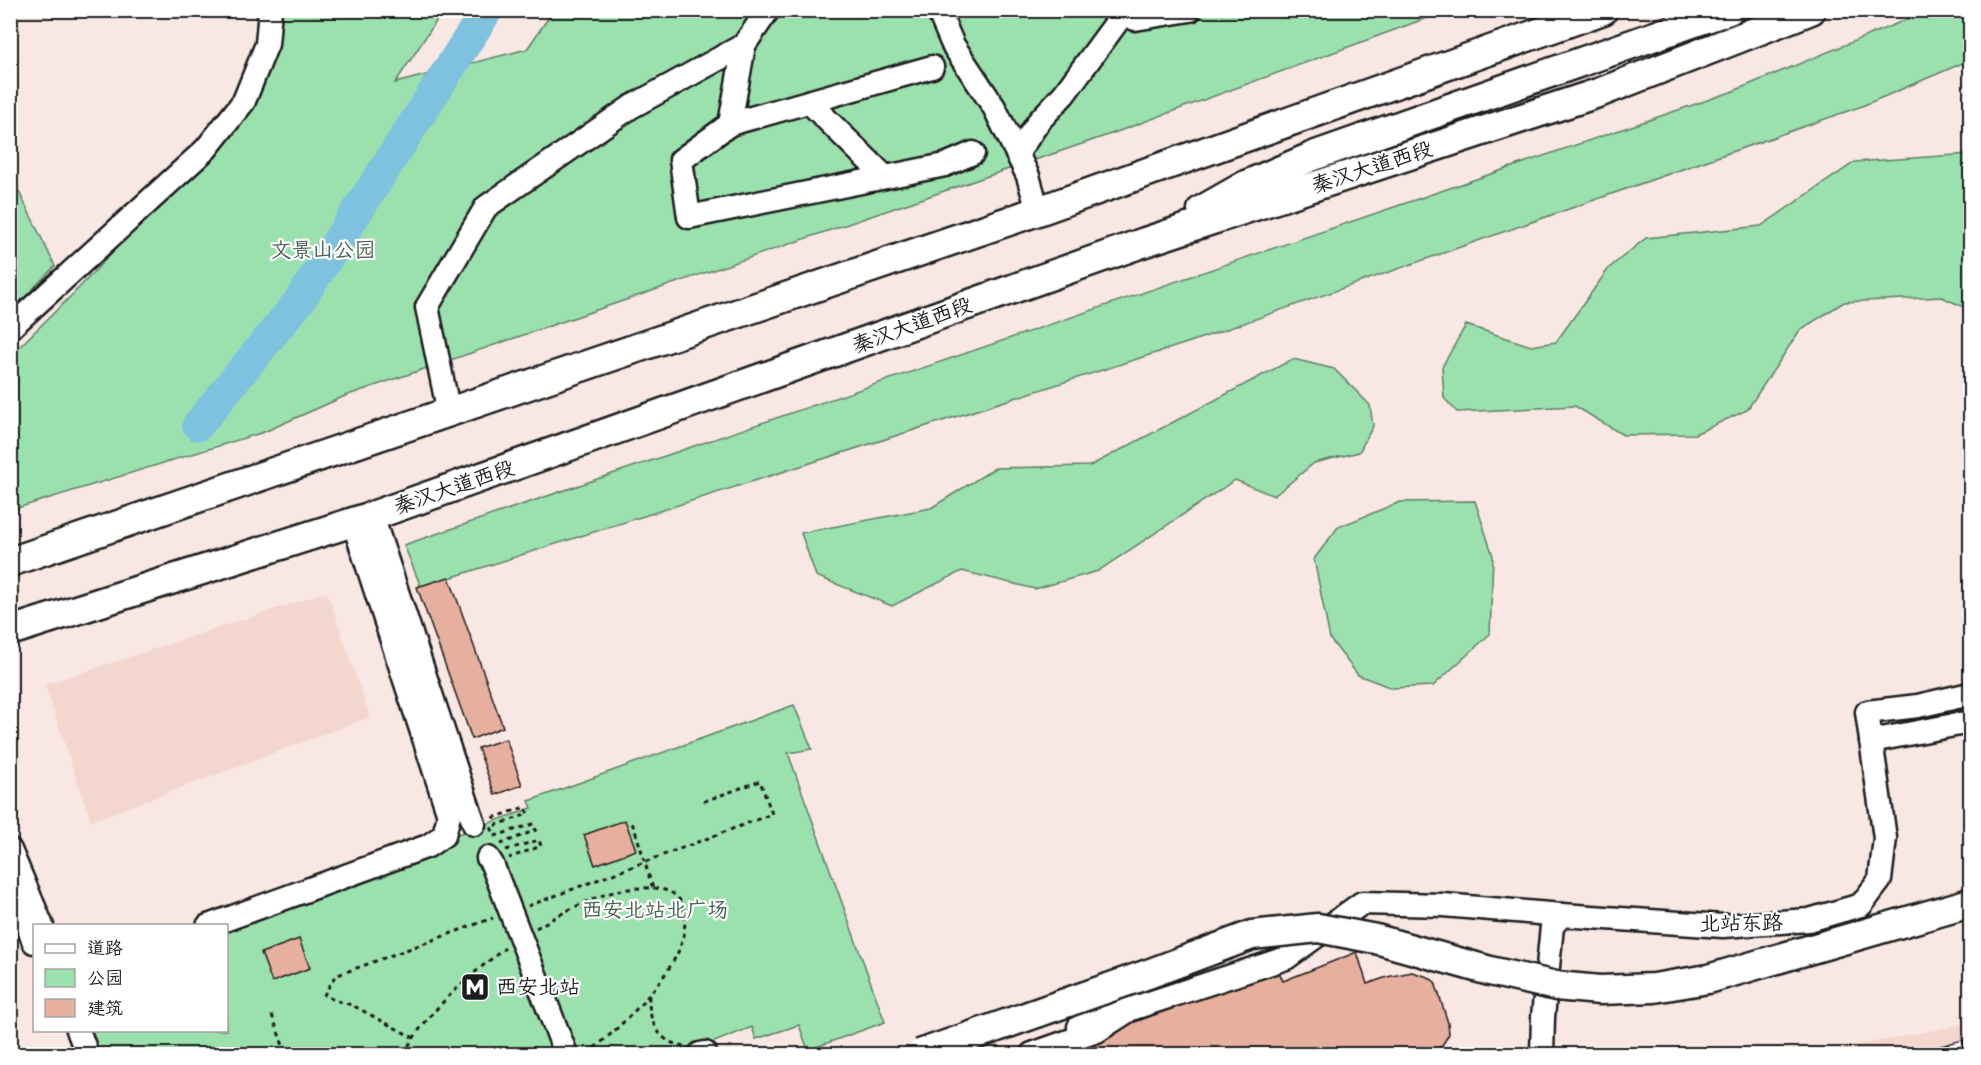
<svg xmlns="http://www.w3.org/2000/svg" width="1981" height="1065" viewBox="0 0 1981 1065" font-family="Dekko,'LXGW WenKai TC',sans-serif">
  <rect width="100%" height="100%" fill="#f8e7e2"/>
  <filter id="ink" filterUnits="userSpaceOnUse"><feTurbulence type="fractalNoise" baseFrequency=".0167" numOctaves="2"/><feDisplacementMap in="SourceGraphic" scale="12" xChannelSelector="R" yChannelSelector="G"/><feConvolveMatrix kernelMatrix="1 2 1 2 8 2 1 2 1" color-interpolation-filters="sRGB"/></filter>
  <g filter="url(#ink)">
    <g fill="#f3d6ce">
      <path d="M327,592L370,717L91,821L45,685Z"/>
      <path d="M1970,1023V1054H1814Z"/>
    </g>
    <g fill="#9be1ae" stroke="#5c7e65" stroke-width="1.5">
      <path d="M283,11H443L395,83L527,49L553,11H1446L1111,134L345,396L264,432L11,510V355L74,293L245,111Z"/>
      <path d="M1927,11H1970V60L1862,106L1187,343L421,587L404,545L1731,92Z"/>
      <path d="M1970,154V310L1942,297L1844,302L1800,330L1747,410L1695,434L1623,435L1575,406L1457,412L1444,398L1442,367L1466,325L1531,346L1556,342L1609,268L1646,238L1761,226L1855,162Z"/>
      <path d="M10,173L55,266L11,311H10Z"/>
      <path d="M1293,359L1334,369L1370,405L1373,426L1359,452L1314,463L1274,496L1235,480L1098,571L1035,589L962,571L892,606L816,576L801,533L931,508L995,468L1090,466Z"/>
      <path d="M1475,501L1493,556L1490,634L1433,686L1392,688L1358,675L1330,639L1314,559L1338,527L1400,502Z"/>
      <path d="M794,705L812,749L788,753L885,1022L808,1050L799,1025L756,1039L752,1027L714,1042L707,1054H91L82,1031L226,1030V926L199,925L532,808L529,801Z"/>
    </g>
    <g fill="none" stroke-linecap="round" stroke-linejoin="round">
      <path stroke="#7ec2df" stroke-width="32" d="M198,425L300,300L487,10"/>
    </g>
    <g fill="#e7af9e" stroke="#1c1c1c" stroke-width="1.5">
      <path d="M449,577L503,727L472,739L417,587Z"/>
      <path d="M506,739L522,785L495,795L478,748Z"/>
      <path d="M625,820L636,850L595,865L584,835Z"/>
      <path d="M299,939L310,968L272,982L261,953Z"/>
      <path d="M1357,952L1367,984L1387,977L1412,972L1428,977L1435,982L1448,1023L1449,1034L1441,1047L1418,1054H1047L1278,970L1283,981Z"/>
    </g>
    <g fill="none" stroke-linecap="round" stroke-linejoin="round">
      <g stroke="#1c1c1c" stroke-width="27">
        <g id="minor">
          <path d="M938,10L953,45L994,107L1028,176L1038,211"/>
          <path d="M1125,10L1135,19L1190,10"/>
          <path d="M744,45L730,124L681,160L689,217L945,165L973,153"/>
          <path d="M809,102L885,177"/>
          <path d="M730,124L932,67"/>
          <path d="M1017,154L1039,121L1064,94L1125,11"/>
          <path d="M10,328L206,149L244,101L267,44L270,10"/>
          <path d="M449,413L427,307L486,207L631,107L744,45L768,10"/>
          <path d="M372,516L474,824"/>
          <path d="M1871,741L1970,722"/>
          <path d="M10,850L42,926"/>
          <path d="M488,858L492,864L566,1054"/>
          <path d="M21,909L34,942"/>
          <path d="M208,926L428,846L444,835L449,815L353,521"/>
          <path d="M1079,1027L1093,1020L1113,997L1132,985"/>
          <path d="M78,1030L87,1054"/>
          <path d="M700,1054L705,1053"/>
          <path d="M1032,1054L1097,1031L1131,1009L1286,958L1362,903L1443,905L1562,915"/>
          <path d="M1542,1054L1543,1017L1552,926L1562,915L1723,926L1809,920L1861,905L1880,880L1885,838L1867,712L1918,706L1970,694"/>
        </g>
      </g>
      <g stroke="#1c1c1c" stroke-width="33">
        <g id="major">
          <path d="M1202,210L1246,185L1316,155L1729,10"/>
          <path d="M10,562L1038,211L1603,10"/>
          <path d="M10,631L372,516L1145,242L1601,92L1811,10"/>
        </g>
      </g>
      <g stroke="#1c1c1c" stroke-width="3" stroke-dasharray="4.5 4.5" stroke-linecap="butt">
        <path d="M493,818L525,807L528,814L491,827L495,836L533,824L536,830L501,844"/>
        <path d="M632,823C641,845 645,866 653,888"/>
        <path d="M506,850L539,840L541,846L509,858"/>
        <path d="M528,906L772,814L760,781L702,802"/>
        <path d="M536,928C573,907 616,882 660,889C671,891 680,896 683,908C687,922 684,939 678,952C662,987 617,1031 587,1054"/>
        <path d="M649,996C648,1020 658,1043 684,1046"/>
        <path d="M272,1015L286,1054"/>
        <path d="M414,1038L352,1005L334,1000L324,995L335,976L493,918"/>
        <path d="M404,1054C427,1011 467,978 505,948"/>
      </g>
      <use href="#minor" stroke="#fff" stroke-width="22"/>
      <use href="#major" stroke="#fff" stroke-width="28"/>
      <g stroke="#1c1c1c" stroke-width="7">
        <path id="rail" d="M1922,1054L1970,1041"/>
      </g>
      <use href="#rail" stroke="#fff" stroke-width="4.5" stroke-dasharray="14" stroke-linecap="butt"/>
      <g stroke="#1c1c1c" stroke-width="33" stroke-linecap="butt">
        <path id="major-bridge" d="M920,1054L1148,974L1252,935L1318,928L1376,939L1490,971L1556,986L1600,990L1654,988L1708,979L1970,903"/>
      </g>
      <use href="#major-bridge" stroke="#fff" stroke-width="28"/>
    </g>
  </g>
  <defs>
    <g id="metro-square" transform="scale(1.5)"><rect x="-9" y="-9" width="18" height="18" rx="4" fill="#1c1c1c" stroke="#fff"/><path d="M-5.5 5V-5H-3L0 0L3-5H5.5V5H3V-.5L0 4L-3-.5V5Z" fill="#fff"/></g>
  </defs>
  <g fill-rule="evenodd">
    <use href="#metro-square" x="475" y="987"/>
  </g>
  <g text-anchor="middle" stroke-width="4.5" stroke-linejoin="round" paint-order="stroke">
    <g font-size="21" fill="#1c1c1c" stroke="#fff">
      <text transform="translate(1372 167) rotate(-18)" y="7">秦汉大道西段</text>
      <text transform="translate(912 325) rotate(-20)" y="7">秦汉大道西段</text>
      <text transform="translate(454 487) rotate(-19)" y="7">秦汉大道西段</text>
      <text transform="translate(1741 923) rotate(-1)" y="7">北站东路</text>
    </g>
    <g font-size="21" fill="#48614f" stroke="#fff">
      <text x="323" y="257">文景山公园</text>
      <text x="655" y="917">西安北站北广场</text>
    </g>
    <g font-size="21" fill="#1c1c1c" stroke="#fff" text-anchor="start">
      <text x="496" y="994">西安北站</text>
    </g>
  </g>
  <rect width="1981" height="1065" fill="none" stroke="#fff" stroke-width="36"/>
  <rect x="18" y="18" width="1945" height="1029" fill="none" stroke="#1c1c1c" stroke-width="2" filter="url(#ink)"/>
  <rect x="33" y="924" width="195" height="108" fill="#ffffff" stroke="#a4a4a4" stroke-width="1.5"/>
  <rect x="45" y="944" width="30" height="9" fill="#ffffff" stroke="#a4a4a4" stroke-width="1.5"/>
  <text x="87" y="954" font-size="18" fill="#1c1c1c">道路</text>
  <rect x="45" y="969" width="30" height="18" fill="#9be1ae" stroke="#a4a4a4" stroke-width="1.5"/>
  <text x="87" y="984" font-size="18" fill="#1c1c1c">公园</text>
  <rect x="45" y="999" width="30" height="18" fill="#e7af9e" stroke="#a4a4a4" stroke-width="1.5"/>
  <text x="87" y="1014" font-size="18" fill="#1c1c1c">建筑</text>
</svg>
